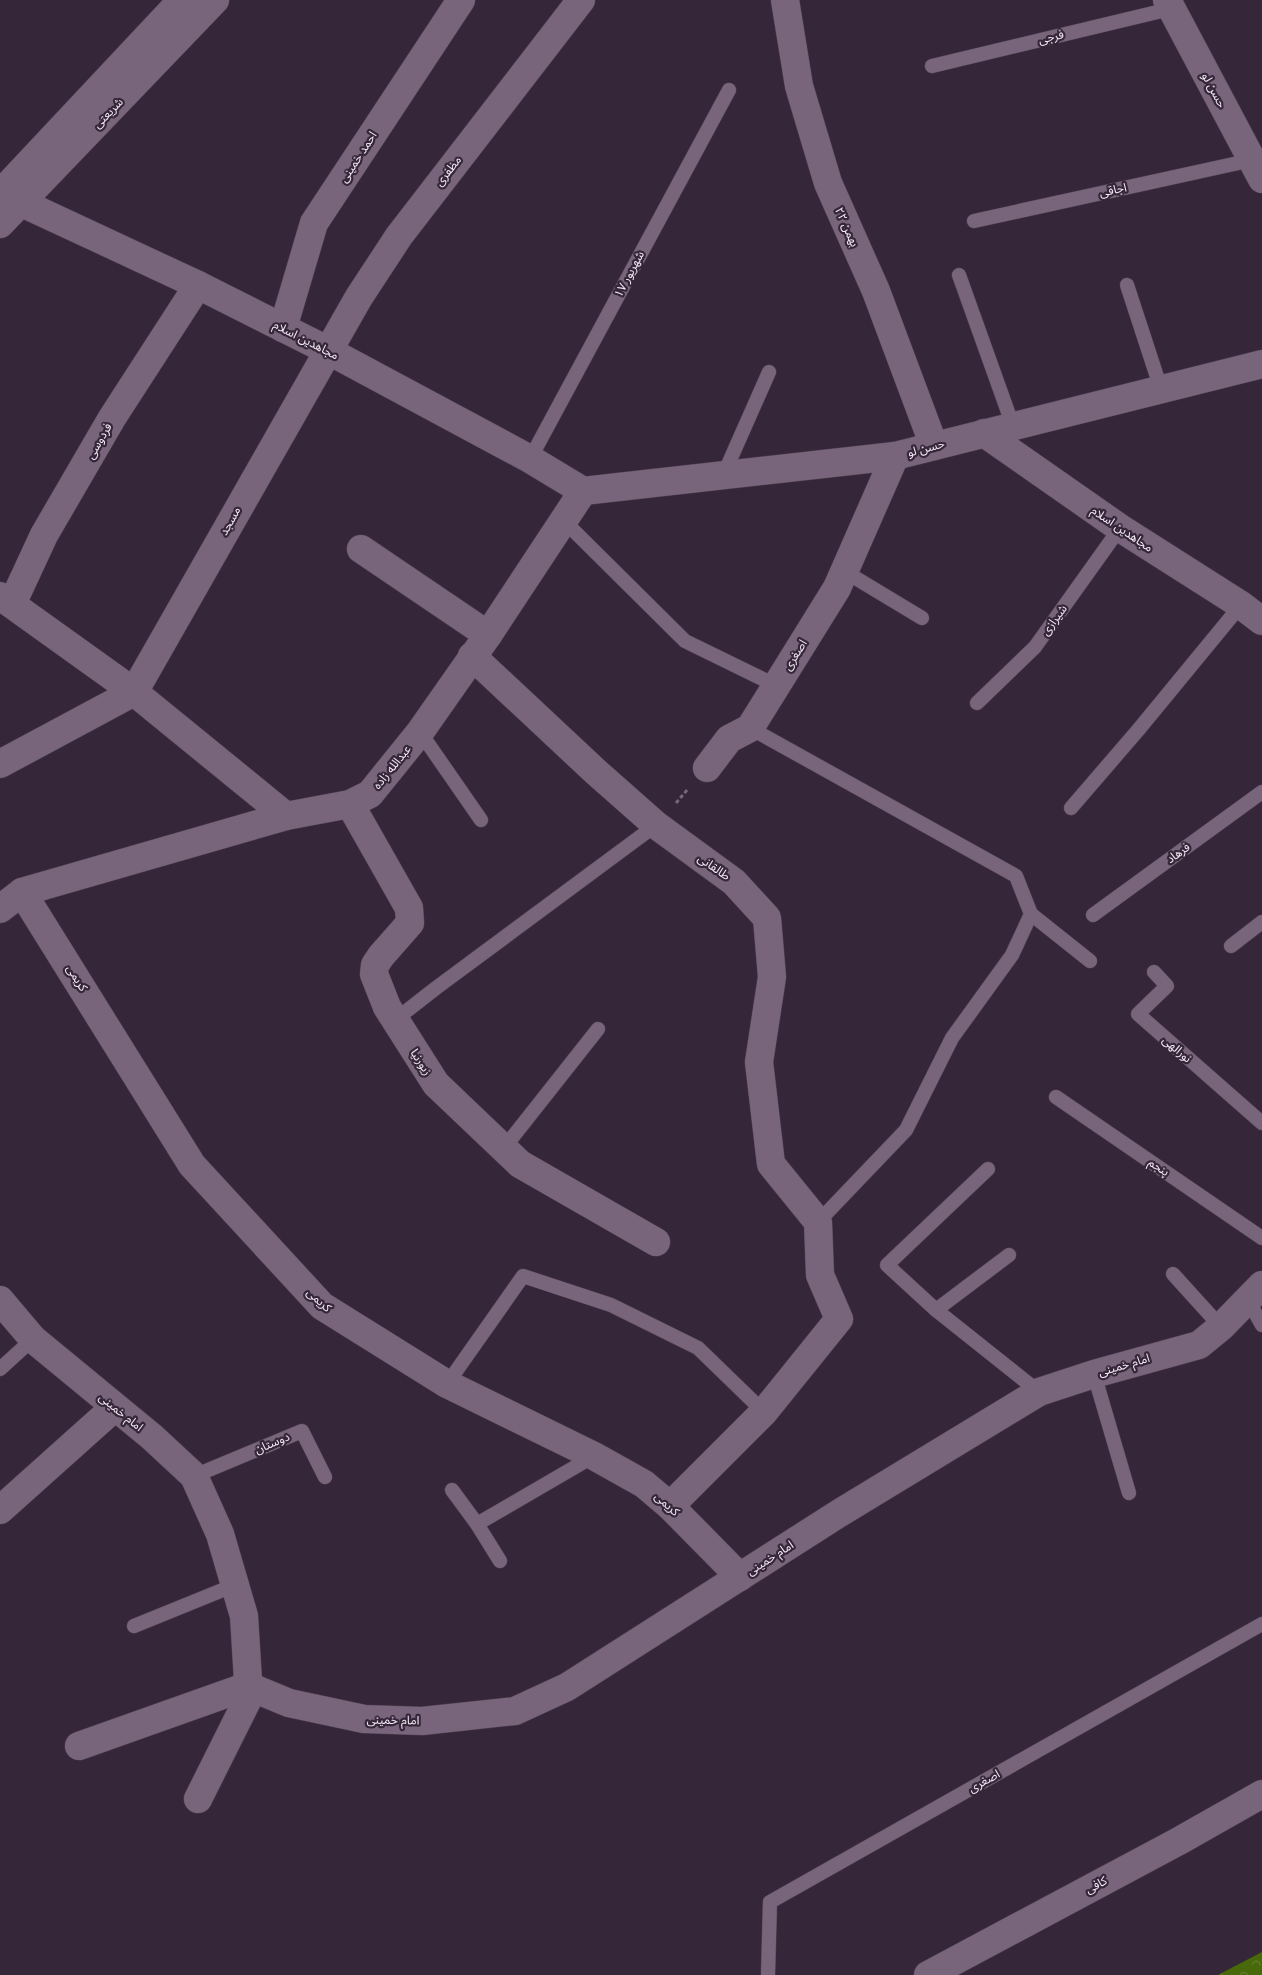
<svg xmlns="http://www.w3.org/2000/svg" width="1262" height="1975" viewBox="0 0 1262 1975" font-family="'Noto Sans','Noto Sans Arabic',sans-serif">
  <defs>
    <pattern id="forest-crowns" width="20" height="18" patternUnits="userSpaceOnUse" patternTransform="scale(1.25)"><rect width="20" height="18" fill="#48690a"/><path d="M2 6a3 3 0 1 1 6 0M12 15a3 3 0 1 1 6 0" fill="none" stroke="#637f2e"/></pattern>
  </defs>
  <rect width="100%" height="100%" fill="#362639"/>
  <path fill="url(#forest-crowns)" d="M1262,1952V1975H1218Z"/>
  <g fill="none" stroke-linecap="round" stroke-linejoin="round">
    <g stroke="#524453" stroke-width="15">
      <g id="lane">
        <path d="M932,66L1170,9"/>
        <path d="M974,221L1252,160"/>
        <path d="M959,275L1013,426"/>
        <path d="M1127,285L1161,389"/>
        <path d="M530,459L729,90"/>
        <path d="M723,476L769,372"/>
        <path d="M564,521L685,641L775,685"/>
        <path d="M844,571L922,618"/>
        <path d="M977,703L1035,647L1120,528"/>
        <path d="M750,728L1016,876L1031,914L1012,955L952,1038L906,1130L818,1222"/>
        <path d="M420,732L481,820"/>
        <path d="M1071,808L1139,729L1241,605"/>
        <path d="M1031,914L1090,961"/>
        <path d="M1093,915L1262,792"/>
        <path d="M1231,946L1262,922"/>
        <path d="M1154,972L1167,986L1138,1014L1262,1123"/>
        <path d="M395,1020L436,988L656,825"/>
        <path d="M1056,1097L1262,1238"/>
        <path d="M504,1148L598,1029"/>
        <path d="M988,1169L887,1265L936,1310L1039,1392"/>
        <path d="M1173,1274L1221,1327"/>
        <path d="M1248,1300L1262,1325"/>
        <path d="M936,1310L1009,1255"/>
        <path d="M0,1369L33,1339"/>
        <path d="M1094,1374L1129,1493"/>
        <path d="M447,1384L523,1276L611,1305L698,1348L764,1412"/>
        <path d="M194,1476L302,1431L325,1477"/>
        <path d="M452,1490L477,1524L500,1561"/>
        <path d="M477,1524L594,1456"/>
        <path d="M134,1626L235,1585"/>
        <path d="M768,1975L770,1902L1262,1624"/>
      </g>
    </g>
    <g stroke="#524453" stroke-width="29">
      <g id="street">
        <path d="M785,0L799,86L828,183L876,291L934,446"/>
        <path d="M1167,0L1262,179"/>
        <path d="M3,191L22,203L198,285L327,350L530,459L583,491"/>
        <path d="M283,328L314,223L461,0"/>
        <path d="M984,433L1120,528L1241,605L1262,621"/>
        <path d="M583,491L895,456L1262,364"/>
        <path d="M361,549L488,635"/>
        <path d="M0,596L134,692L286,816"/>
        <path d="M12,604L44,535L112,418L198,285"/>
        <path d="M472,656L596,772L656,825L734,882L767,918L772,977L759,1062L771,1164L818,1222L820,1275L839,1319L764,1412L670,1506"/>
        <path d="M0,764L134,692L359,297L399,236L581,0"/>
        <path d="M707,768L729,739L750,728L837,588L895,456"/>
        <path d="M350,804L409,908L410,923L381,956L375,965L374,974L387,1007L436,1084L520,1164L656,1242"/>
        <path d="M22,892L192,1165L322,1306L447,1384L594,1456L644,1484L670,1506L740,1577"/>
        <path d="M0,909L22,892L286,816L350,804L370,794L420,732L488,635L583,491"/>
        <path d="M0,1300L33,1339L152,1437L194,1476L220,1534L244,1616L249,1697L198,1799"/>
        <path d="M0,1510L115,1407"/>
        <path d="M79,1746L248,1686L289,1703L364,1719L422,1721L515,1711L567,1687L838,1514L1039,1392L1094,1374L1199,1345L1221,1327L1262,1285"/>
        <path d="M928,1975L1179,1841L1262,1794"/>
      </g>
    </g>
    <g stroke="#524453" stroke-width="29">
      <g id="secondary">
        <path d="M0,194L182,0"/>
        <path d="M0,224L215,0"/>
      </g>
    </g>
    <path stroke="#766878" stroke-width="3" stroke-dasharray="4 2.5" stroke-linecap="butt" d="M676,803L688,789"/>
    <use href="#lane" stroke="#78657b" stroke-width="14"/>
    <use href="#street" stroke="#78657b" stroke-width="28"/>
    <use href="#secondary" stroke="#78657b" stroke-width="28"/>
  </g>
  <g text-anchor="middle" stroke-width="4.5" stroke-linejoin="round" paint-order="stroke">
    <g font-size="12" fill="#f5eaf6" stroke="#362639">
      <text transform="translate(1051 37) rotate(-14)" y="4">فرجی</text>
      <text transform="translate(1214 90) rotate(62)" y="4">حسن لو</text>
      <text transform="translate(108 113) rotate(-46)" y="4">شریعتی</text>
      <text transform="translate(358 157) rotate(-57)" y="4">احمد خمینی</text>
      <text transform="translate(448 171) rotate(-52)" y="4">مظفری</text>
      <text transform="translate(1113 190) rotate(-12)" y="4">اجاقی</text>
      <text transform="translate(847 227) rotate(66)" y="4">۲۲ بهمن</text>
      <text transform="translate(629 274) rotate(-62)" y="4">۱۷ شهریور</text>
      <text transform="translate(306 340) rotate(27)" y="4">مجاهدین اسلام</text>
      <text transform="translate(99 441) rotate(-60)" y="4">فردوسی</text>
      <text transform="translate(926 448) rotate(-15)" y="4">حسن لو</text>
      <text transform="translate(230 521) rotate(-61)" y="4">مسجد</text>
      <text transform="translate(1122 529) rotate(34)" y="4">مجاهدین اسلام</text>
      <text transform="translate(1054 620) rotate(-54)" y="4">شیرازی</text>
      <text transform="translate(795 655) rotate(-58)" y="4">اصغری</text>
      <text transform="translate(392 767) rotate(-51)" y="4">عبدالله زاده</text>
      <text transform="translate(1178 853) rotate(-36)" y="4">فرهاد</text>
      <text transform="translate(714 867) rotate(35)" y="4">طالقانی</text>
      <text transform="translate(77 978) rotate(58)" y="4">کریمی</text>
      <text transform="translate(1177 1049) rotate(41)" y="4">نورالهی</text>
      <text transform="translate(421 1062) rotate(57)" y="4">زیورنیا</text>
      <text transform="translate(1159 1167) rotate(34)" y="4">پنجم</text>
      <text transform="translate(319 1300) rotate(42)" y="4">کریمی</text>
      <text transform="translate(1124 1365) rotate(-16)" y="4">امام خمینی</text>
      <text transform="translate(121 1412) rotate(39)" y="4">امام خمینی</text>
      <text transform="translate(272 1443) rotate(-23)" y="4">دوستان</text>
      <text transform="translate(667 1504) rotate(42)" y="4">کریمی</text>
      <text transform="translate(770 1558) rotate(-33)" y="4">امام خمینی</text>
      <text transform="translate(393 1720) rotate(1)" y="4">امام خمینی</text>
      <text transform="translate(984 1781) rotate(-29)" y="4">اصغری</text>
      <text transform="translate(1096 1885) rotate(-28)" y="4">کافی</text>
    </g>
  </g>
</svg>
